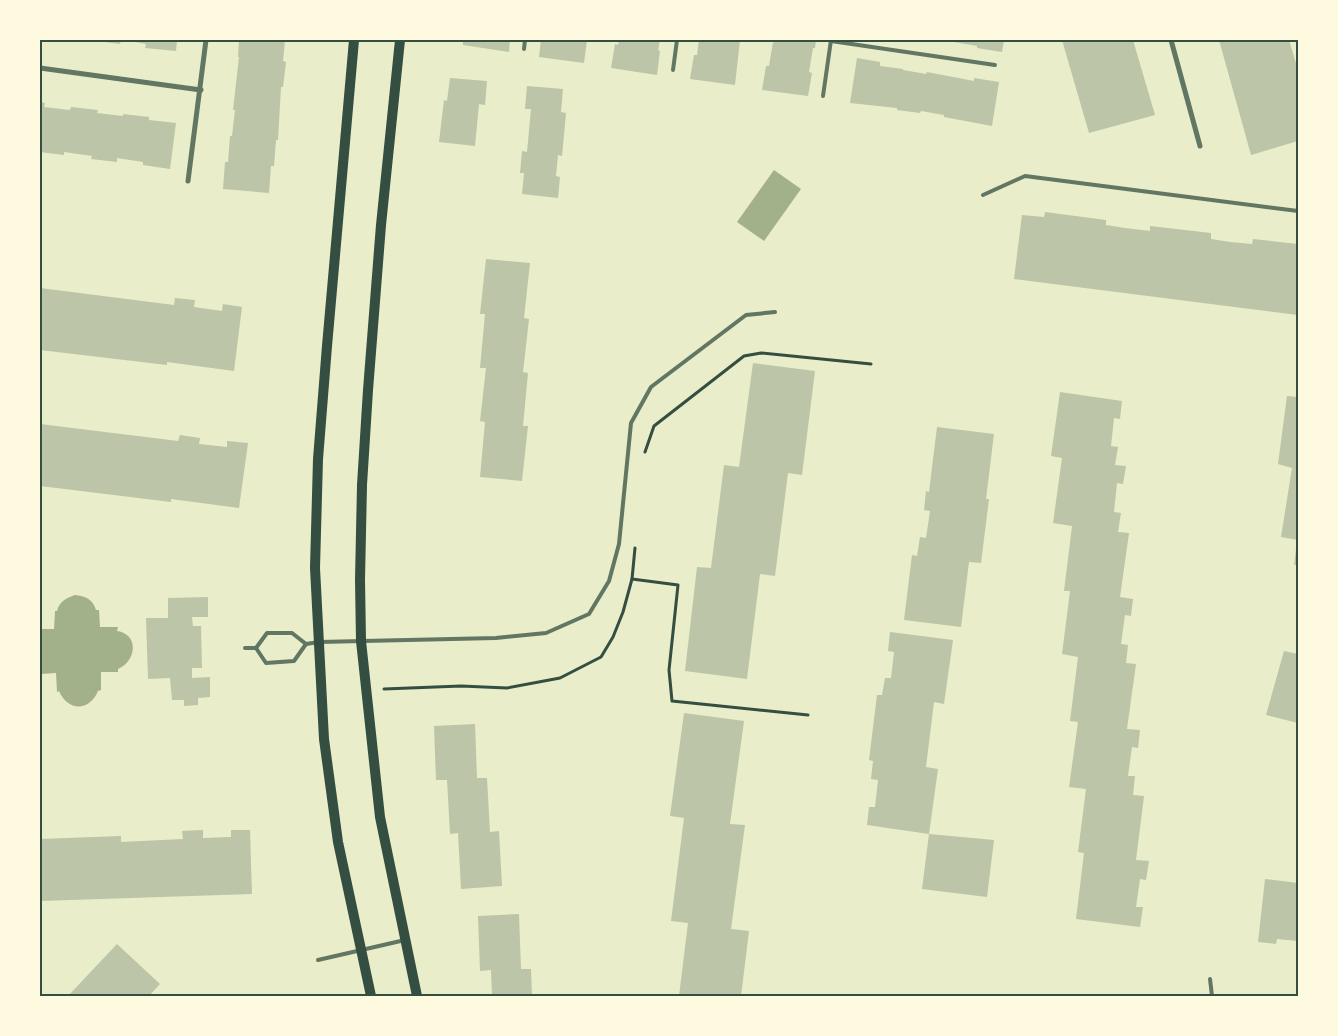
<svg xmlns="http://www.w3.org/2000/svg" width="1338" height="1036" viewBox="0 0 1338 1036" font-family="'Varela Round',sans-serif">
  <rect width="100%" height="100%" fill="#e9edc9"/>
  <g fill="#a3b18a">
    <path d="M774,170L801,189L764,241L737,222Z"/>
    <path d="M75,595C85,596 93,599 96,610H99L100,627H118L117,631C139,634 137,661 118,669V672H101V690L98,691C90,711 68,712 59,691L57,692L56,673L40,674V629H54L55,611H57C59,602 66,598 75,595Z"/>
  </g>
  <g fill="#bcc5a7">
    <path d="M97,40H121L120,44L97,41Z"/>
    <path d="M125,40H177L176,51L145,48L146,44Z"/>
    <path d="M239,40H285L283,61L286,62L283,87H281L278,140H276L274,166H271L269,193L223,189L225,162H228L230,136H232L235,110H233L239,57H238Z"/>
    <path d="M463,40H510L509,52L463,45Z"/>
    <path d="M541,40H587L584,63L539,57Z"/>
    <path d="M619,40H660L658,50L660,51L657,75L611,68L615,44L618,45Z"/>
    <path d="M699,40H740L735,85L690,79L694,55H697Z"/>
    <path d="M775,40H816L815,48H813L809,72L812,73L808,96L762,90L766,66H769L773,42L774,43Z"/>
    <path d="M955,40H1004L1002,52L977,48V46L954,42Z"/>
    <path d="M1062,40H1133L1155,115L1089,133Z"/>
    <path d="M1219,40H1289L1298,70V141L1251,155Z"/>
    <path d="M857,58L880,62V66L903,69V70L926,74L927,72L974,81V78L999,82L992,126L944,117V115L921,111L920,113L897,110V108L850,103Z"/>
    <path d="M450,78L487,81L485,105L479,104L475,146L439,142L444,100L447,101Z"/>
    <path d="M527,86L563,89L561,112L566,113L562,156L558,155L556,176L560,177L558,198L522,194L524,173H520L522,151L527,152L531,109H525Z"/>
    <path d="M40,102L45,103L44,107L70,110L71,107L98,110L97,113L123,116V114L149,117V120L176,123L170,169L143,165V162L117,158V162L91,159L92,156L64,152V155L40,152Z"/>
    <path d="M1045,212L1106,220V225L1125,228L1150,231V226L1211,233V239L1230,242L1252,244L1253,239L1298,244V315L1014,279L1022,215L1044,217Z"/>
    <path d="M486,259L530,263L524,318L529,319L523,372L528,373L523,426H528L522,481L480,477L485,422L480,421L486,368H480L485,314H480Z"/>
    <path d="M40,288L174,305L175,298L195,300L194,307L222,311L223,304L242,307L234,371L167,362V365L40,350Z"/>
    <path d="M753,363L815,371L802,475L788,473L775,576L760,574L747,679L685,671L697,567L711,568L724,465L739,467Z"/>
    <path d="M1060,392L1122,401L1120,419L1114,418L1111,446L1118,447L1115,465L1126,466L1123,484L1117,483L1114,512L1121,513L1118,532L1129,533L1120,597L1133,599L1131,616L1125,615L1121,644L1128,645L1126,663L1136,664L1127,729L1140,730L1138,748L1132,747L1128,776H1135L1133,795L1144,796L1136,860L1149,861L1146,880L1140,879L1136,907H1143L1140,927L1076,919L1084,853L1078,852L1086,789L1069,787L1078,722L1070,721L1078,657L1062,654L1070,591H1064L1072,526L1053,523L1062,458L1051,456Z"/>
    <path d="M1287,396L1298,397V540L1281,537L1292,468L1278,464Z"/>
    <path d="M40,424L178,441L180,435L200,438L199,444L227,447V441L248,443L239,508L171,499V502L40,486Z"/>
    <path d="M937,427L994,434L986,499H989L981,563L969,562L961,627L904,620L912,555L917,556L920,537L926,538L930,511L924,510L926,491L929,492Z"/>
    <path d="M1297,541H1298V565H1294Z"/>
    <path d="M208,597V617H192L193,626H201L202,668H192V678L210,677V697L198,698V705L184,706V700H172L170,678L148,679L146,618H168V598Z"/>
    <path d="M890,632L953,640L944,704L934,702L926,767L938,769L929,834L994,840L987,897L922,889L929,834L867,825L869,807H875L878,780L871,779L873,761L869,760L877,695H882L885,678H891L894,652L888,651Z"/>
    <path d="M1284,651L1298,654V723L1266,715Z"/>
    <path d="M684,713L744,721L730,824L745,825L731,929L749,931L741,996H679L688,923L671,921L684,818L670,816Z"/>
    <path d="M475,724L477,778H487L490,832L499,831L502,886L461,889L458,833L450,834L447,780H436L434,726Z"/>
    <path d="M203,830V838L231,837V830H250L252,894L40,901V839L121,836V842L183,839L182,831Z"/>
    <path d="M1265,879L1298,883V941L1277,939L1276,944L1258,942Z"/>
    <path d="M519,914L521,969H531L532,996H492L491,970L480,971L478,916Z"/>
    <path d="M117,944L160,984L149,996H68Z"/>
  </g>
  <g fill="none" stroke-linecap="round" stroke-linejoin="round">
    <g stroke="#344e41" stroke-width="3">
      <path d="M645,452L654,426L744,356L761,353L871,364"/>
      <path d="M632,579L678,585L669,670L672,701L808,715"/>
      <path d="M384,689L461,686L507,688L560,678L601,657L613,637L623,612L632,579L635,548"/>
    </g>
    <g stroke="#617663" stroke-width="4">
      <path d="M831,41L995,65"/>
      <path d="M524,49L525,40"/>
      <path d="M673,70L677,40"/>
      <path d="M823,96L831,40"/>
      <path d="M983,195L1025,176L1298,211"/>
      <path d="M245,648H256"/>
      <path d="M256,648L266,663L294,661L306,644L319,642L496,638L546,633L589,614L609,581L619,544L631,423L651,387L746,315L775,312"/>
      <path d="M256,648L267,633H292L306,644"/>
      <path d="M318,960L405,940"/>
      <path d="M1210,979L1212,996"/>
    </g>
    <g stroke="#617663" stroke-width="5">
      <path d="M1171,40L1200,146"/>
      <path d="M40,68L201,90"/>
      <path d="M188,181L206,40"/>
    </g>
    <g stroke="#344e41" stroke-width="10">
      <path d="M354,40L327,346L318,459L315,568L324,739L338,842L371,996"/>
      <path d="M400,40L381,225L368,390L362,485L360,580L361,641L380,817L417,996"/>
    </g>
  </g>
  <rect width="1338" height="1036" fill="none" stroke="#fefae0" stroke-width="82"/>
  <rect x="41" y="41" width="1256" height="954" fill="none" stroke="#344e41" stroke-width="2"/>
</svg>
